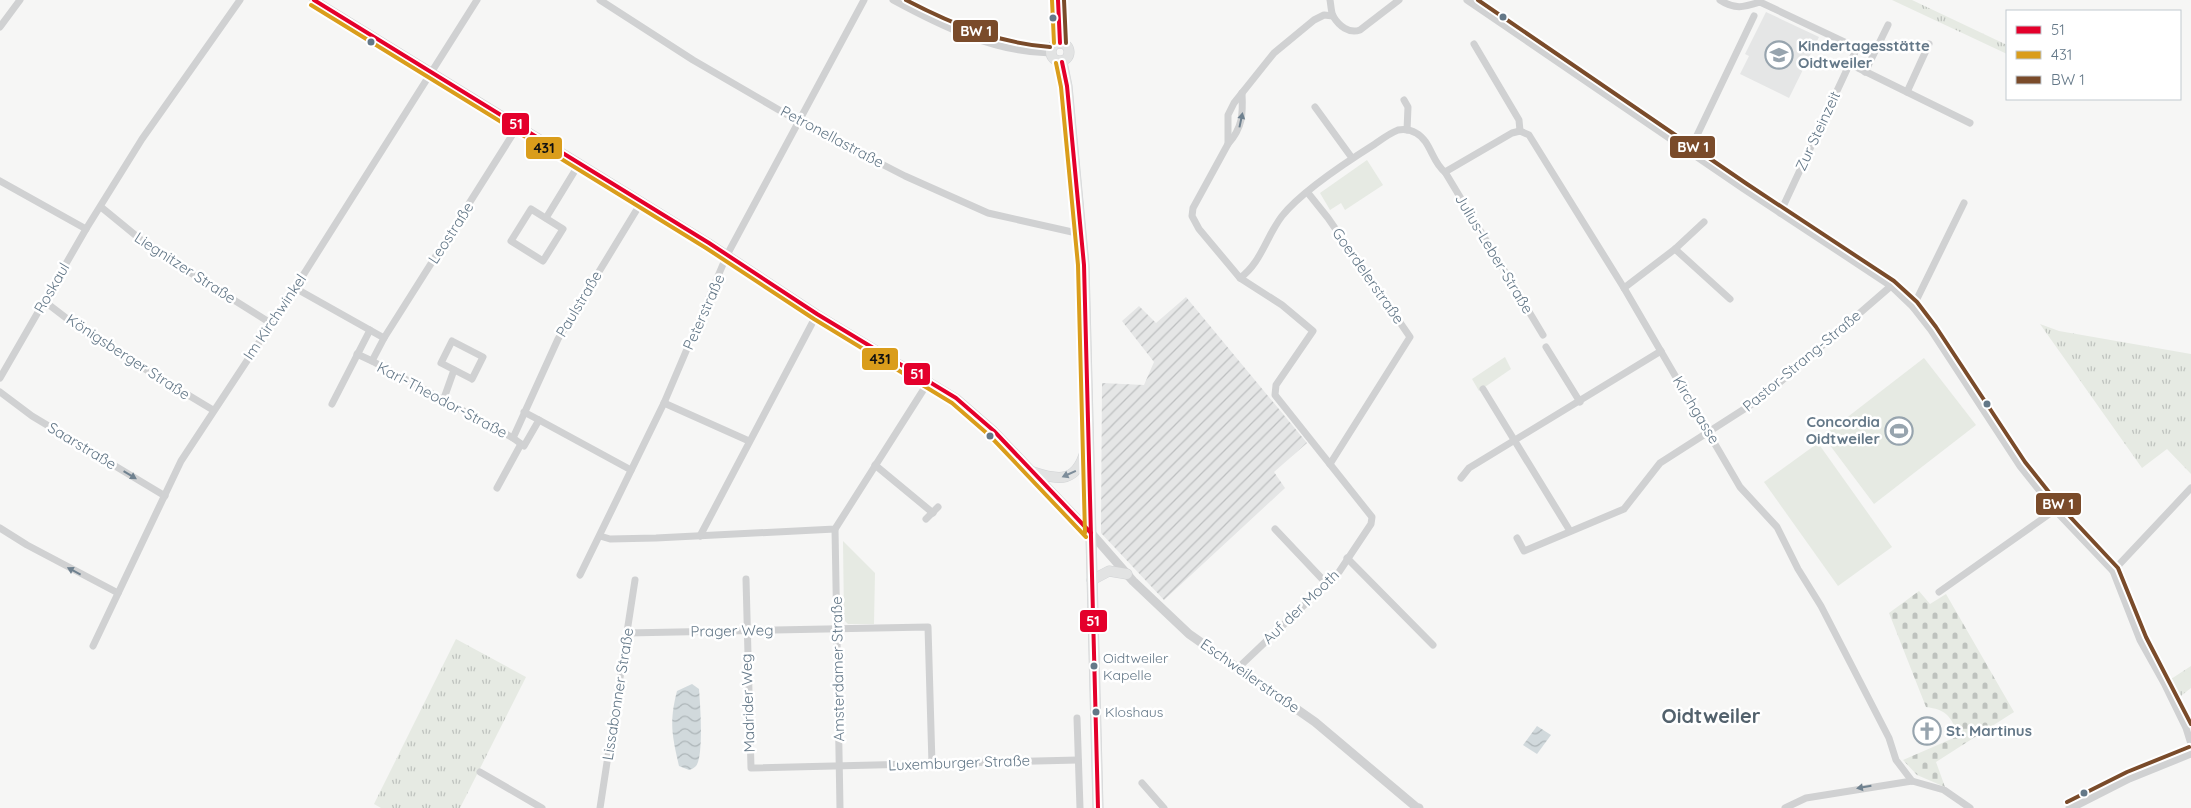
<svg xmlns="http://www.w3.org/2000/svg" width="2191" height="808" viewBox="0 0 2191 808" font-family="Quicksand,sans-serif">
  <defs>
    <pattern id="industrial-furrows" width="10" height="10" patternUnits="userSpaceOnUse" patternTransform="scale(1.25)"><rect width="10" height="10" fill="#e5e6e6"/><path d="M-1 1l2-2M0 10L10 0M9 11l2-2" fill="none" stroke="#bdbfc0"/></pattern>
    <pattern id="grass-tufts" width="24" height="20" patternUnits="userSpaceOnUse" patternTransform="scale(1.25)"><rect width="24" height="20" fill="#e6eae3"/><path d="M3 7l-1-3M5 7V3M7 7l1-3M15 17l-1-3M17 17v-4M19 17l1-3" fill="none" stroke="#bec2be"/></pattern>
    <pattern id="cemetery-stones" width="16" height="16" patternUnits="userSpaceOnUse" patternTransform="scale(1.25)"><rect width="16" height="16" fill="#e6eae3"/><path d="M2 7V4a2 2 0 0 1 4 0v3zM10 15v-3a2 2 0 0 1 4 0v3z" fill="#bec2be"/></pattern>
    <pattern id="water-waves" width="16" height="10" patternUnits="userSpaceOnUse" patternTransform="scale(1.25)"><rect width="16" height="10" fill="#d1d9dc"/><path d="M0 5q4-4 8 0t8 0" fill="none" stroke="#adb5b8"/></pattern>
  </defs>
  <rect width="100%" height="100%" fill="#f6f6f5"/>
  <path fill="#e5e6e6" d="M1766,12L1819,37L1789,98L1740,74L1749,56L1745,54Z"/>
  <path fill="url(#industrial-furrows)" d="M1186,297L1307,443L1274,472L1285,488L1164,600L1101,533L1102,383L1144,385L1154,362L1122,321L1139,306L1156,323Z"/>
  <g fill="url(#grass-tufts)">
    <path d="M1892,0H1912L2007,45V54Z"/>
    <path d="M2040,324L2059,331L2191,354V474L2167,449L2142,468Z"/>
    <path d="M456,639L526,677L460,808H381L374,804Z"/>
    <path d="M2191,666V688L2177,699L2168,681Z"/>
  </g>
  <path fill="url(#cemetery-stones)" d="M1919,591L1930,604L1946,594L2014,712L1936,762L1945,787L1917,775L1903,760L1956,737L1957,730C1948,714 1946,710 1926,707L1889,613Z"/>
  <g fill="#e6eae3">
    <path d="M1367,160L1383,185L1345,210L1341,203L1330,210L1320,193Z"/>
    <path d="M1505,357L1511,369L1479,391L1472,379Z"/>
    <path d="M1924,358L1976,425L1874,504L1823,436Z"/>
    <path d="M1818,443L1892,547L1838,586L1764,482Z"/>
    <path d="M843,541L875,573L874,624H848L844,620Z"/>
  </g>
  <g fill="url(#water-waves)">
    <path d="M692,684L699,689C700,702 704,756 696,766C694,768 692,769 689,770L679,766C672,736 669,722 677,691Z"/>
    <path d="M1537,726L1551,735L1537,754L1523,745Z"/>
  </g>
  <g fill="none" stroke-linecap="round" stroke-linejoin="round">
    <g stroke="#d1d3d5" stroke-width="11">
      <g id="secondary">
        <path d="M1058,0L1060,43"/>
        <circle cx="1060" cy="52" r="9"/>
        <path d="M1062,62L1067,86L1084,265L1098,808"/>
        <path d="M1033,472C1060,481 1076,482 1085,452"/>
        <path d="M1092,580L1109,571L1127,574"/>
      </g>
    </g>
    <g stroke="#d0d1d2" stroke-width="7">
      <path d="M600,0L693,60L798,121L905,176L988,213L1081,234"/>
      <path d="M893,0C941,26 994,52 1050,53"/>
      <path d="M1330,0C1331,5 1331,12 1333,16C1339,26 1349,34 1360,30L1399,0"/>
      <path d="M1467,0L1744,189L1891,286L1913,307L1931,330L2020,466L2055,510L2113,571L2140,640L2164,683L2186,728L2191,744"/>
      <path d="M1720,0C1735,10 1744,7 1760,2L1857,48L1780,213"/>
      <path d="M0,27L20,0"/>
      <path d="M1474,44L1519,120L1520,131"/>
      <path d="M1850,64L1970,123"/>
      <path d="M1865,72L1888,25"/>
      <path d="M1907,92L1929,44"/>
      <path d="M1404,100L1408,107L1407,130"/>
      <path d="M1315,107L1352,158"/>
      <path d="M1520,131L1529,135L1624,288L1740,487L1777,527L1798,569L1821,606L1889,738L1896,760L1912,781"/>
      <path d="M1228,144C1243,127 1243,114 1242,93"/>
      <path d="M1689,152L1754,16"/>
      <path d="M1445,172L1543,335"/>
      <path d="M0,181L86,229"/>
      <path d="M1308,193L1328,218L1410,337L1330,464"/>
      <path d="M101,207L151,248L272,324"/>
      <path d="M531,209L563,229L543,261L511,241Z"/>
      <path d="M546,218L579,164"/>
      <path d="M1675,249L1730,299"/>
      <path d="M1240,278C1261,263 1266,237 1282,216C1301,192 1348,161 1375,144C1382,139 1390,133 1398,130C1404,129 1411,130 1416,133C1431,141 1432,163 1445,172L1512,133L1520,131"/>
      <path d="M295,288L384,338"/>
      <path d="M1624,288L1675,249L1704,222"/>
      <path d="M44,301L87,334L213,410"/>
      <path d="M1913,307L1964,203"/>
      <path d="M452,341L483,357L472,379L441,363Z"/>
      <path d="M1546,347L1580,402"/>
      <path d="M357,354L372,361L384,338L518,126"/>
      <path d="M372,361L513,438"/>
      <path d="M0,378L86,229L142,139L240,0"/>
      <path d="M1483,389L1570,531"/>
      <path d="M0,392L32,416L165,496"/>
      <path d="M443,401L454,370"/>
      <path d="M664,403L749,441"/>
      <path d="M332,404L370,330"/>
      <path d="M524,412L539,420L524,446L513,438L558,339L642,201"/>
      <path d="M539,420L631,470"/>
      <path d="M875,465L933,513"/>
      <path d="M1461,478L1469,468L1661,351"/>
      <path d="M497,488L521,444"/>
      <path d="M926,519L938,507"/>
      <path d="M0,528L27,545L118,593"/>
      <path d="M835,529L840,808"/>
      <path d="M1275,529L1326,583"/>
      <path d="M600,536L610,539L656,538L835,529L929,381"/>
      <path d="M700,536L817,314"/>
      <path d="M1517,538L1524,551L1624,509L1660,463L1763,397L1891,286"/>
      <path d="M1347,558L1433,645"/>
      <path d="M2113,571L2191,488"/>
      <path d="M580,575L664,403L727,255L864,0"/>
      <path d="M746,579L751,768L1078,760"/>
      <path d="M1939,592L2055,510"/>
      <path d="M627,633L928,627L932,764"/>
      <path d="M93,646L181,461L295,288L477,0"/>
      <path d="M1239,667L1339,572L1371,524L1372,517L1275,395L1276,385L1313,331L1282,305L1240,278L1199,229L1192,216L1193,208L1228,144V115L1234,103L1274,53L1314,20L1324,15L1333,16"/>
      <path d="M1077,718L1080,808"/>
      <path d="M480,772L542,808"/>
      <path d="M1142,783L1164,808"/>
      <path d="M600,808L635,580"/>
      <path d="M1785,808L1806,798L1912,781L1944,790L1970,808"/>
    </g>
    <g stroke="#d0d1d2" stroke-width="9">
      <path d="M314,0L709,243L817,314L956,398L994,431L1091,533L1133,581L1189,634L1315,722L1416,807L1419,808"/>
      <path d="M2070,808L2129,778L2191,753"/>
    </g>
    <use href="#secondary" stroke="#e2e3e3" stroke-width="10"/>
    <g stroke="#fff" stroke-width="8">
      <g id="bus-1">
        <path d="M314,0L709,243L817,314L956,398L994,431L1091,533"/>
        <path d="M1058,0L1060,43"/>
        <path d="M1062,62L1067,86L1084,265L1098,808"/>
      </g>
    </g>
    <g stroke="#fff" stroke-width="8">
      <g id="bus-2">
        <path d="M1052,0L1054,43"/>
        <path d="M311,5L706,248L814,319L952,403L990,436L1086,537"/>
        <path d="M1056,63L1061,87L1078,265L1085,533"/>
      </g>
    </g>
    <g stroke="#fff" stroke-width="8">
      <g id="bus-3">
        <path d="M906,0C952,24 998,43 1050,47"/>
        <path d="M1064,0L1066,43"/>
        <path d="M1478,0L1747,184L1894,281L1917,302L1936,327L2025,462L2060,506L2118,568L2146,637L2191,724"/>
        <path d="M2067,802L2127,772L2189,747"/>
      </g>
    </g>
    <use href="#bus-1" stroke="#e4002b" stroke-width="4"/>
    <use href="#bus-2" stroke="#da9d1b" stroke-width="4"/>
    <use href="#bus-3" stroke="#7a4b2a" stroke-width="4"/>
  </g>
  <defs><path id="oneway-solid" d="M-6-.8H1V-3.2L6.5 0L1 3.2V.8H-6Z" transform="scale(1.25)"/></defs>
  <g fill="#6f818f">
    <use href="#oneway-solid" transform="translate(1241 120) rotate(-78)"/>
    <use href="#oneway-solid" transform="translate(130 475) rotate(31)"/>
    <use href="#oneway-solid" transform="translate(74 571) rotate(-152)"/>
    <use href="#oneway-solid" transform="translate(1864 787) rotate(170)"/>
  </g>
  <use fill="#7d8d9a" href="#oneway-solid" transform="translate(1069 474) rotate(156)"/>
  <defs>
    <g id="school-ring" transform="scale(1.4375)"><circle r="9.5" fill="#fff" stroke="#97a4ae" stroke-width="1.5"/><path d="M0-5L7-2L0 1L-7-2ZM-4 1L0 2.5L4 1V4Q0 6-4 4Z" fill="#97a4ae"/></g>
    <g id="stadium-ring" transform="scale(1.4375)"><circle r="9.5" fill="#fff" stroke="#97a4ae" stroke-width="1.5"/><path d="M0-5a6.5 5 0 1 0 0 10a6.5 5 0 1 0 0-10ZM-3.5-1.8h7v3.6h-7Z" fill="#97a4ae"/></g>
    <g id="church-ring" transform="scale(1.4375)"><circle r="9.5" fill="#fff" stroke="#97a4ae" stroke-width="1.5"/><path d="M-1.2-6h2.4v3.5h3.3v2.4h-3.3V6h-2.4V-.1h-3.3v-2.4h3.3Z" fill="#97a4ae"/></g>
  </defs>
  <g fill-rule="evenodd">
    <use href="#school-ring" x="1779" y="55"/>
    <use href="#stadium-ring" x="1899" y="431"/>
    <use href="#church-ring" x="1927" y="731"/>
  </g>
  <g fill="#647888" stroke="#fff" stroke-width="2">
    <circle cx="1503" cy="17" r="4.5"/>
    <circle cx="1053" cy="18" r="4.5"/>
    <circle cx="371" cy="42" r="4.5"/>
    <circle cx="1987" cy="404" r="4.5"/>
    <circle cx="990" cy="436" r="4.5"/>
    <circle cx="1094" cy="666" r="4.5"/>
    <circle cx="1096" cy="712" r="4.5"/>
    <circle cx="2084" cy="793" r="4.5"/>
  </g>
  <g text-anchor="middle" stroke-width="5" stroke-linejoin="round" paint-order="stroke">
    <g font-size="14" fill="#647888" stroke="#fff" text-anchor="start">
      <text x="1103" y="663">Oidtweiler<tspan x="1103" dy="17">Kapelle</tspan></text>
      <text x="1105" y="717">Kloshaus</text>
    </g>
    <g font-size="15" font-weight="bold" fill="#647888" stroke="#fff" text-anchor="start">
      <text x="1798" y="51">Kindertagesstätte<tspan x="1798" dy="17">Oidtweiler</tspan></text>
      <text x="1880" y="427" text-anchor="end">Concordia<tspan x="1880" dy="17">Oidtweiler</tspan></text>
      <text x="1946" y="736">St. Martinus</text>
    </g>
    <g font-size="15" fill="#647888" stroke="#fff">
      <text transform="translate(1818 131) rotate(-65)" y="5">Zur Steinzeit</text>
      <text transform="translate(832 137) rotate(28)" y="5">Petronellastraße</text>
      <text transform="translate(451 233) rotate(-57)" y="5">Leostraße</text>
      <text transform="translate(1494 254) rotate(59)" y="5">Julius-Leber-Straße</text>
      <text transform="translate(185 268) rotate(33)" y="5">Liegnitzer Straße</text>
      <text transform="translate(1368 276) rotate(55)" y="5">Goerdelerstraße</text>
      <text transform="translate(52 288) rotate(-60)" y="5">Roskaul</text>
      <text transform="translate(579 304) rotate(-59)" y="5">Paulstraße</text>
      <text transform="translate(704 312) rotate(-66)" y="5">Peterstraße</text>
      <text transform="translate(275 317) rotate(-56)" y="5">Im Kirchwinkel</text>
      <text transform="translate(128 357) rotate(33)" y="5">Königsberger Straße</text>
      <text transform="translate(1802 361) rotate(-40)" y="5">Pastor-Strang-Straße</text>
      <text transform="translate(442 400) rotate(28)" y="5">Karl-Theodor-Straße</text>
      <text transform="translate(1696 410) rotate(59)" y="5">Kirchgasse</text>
      <text transform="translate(82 446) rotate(31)" y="5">Saarstraße</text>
      <text transform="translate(1301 607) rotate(-44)" y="5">Auf der Mooth</text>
      <text transform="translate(732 631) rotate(-1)" y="5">Prager Weg</text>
      <text transform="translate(838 669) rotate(-91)" y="5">Amsterdamer Straße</text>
      <text transform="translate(1250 676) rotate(35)" y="5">Eschweilerstraße</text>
      <text transform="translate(618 694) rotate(-81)" y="5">Lissabonner Straße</text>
      <text transform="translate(748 703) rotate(-92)" y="5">Madrider Weg</text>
      <text transform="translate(959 763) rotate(-2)" y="5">Luxemburger Straße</text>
    </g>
    <g font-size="20" font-weight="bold" fill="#52616c" stroke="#fff">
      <text x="1711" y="723">Oidtweiler</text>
    </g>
  </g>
  <g stroke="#fff" stroke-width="2">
    <rect x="952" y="19" width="47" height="24" rx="5" fill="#7a4b2a"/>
    <rect x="501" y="112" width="29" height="24" rx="5" fill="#e4002b"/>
    <rect x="1669" y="135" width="47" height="24" rx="5" fill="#7a4b2a"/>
    <rect x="525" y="136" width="38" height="24" rx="5" fill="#da9d1b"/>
    <rect x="861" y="347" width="38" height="24" rx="5" fill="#da9d1b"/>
    <rect x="903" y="362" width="28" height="24" rx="5" fill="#e4002b"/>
    <rect x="2035" y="492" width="47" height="24" rx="5" fill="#7a4b2a"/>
    <rect x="1079" y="609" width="29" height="24" rx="5" fill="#e4002b"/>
  </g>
  <g font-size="14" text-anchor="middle" font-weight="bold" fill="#fff">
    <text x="976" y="36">BW 1</text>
    <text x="516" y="129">51</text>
    <text x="1693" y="152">BW 1</text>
    <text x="917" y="379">51</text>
    <text x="2058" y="509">BW 1</text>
    <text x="1093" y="626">51</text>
  </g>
  <g font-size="14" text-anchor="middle" font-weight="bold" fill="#111">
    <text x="544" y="153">431</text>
    <text x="880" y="364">431</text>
  </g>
  <rect x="2006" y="10" width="175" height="90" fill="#ffffff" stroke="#c1c9cf"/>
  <rect x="2016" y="26" width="25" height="8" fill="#e4002b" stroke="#c1c9cf"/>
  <text x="2051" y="35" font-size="15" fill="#647888">51</text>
  <rect x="2016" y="51" width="25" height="8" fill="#da9d1b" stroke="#c1c9cf"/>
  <text x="2051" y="60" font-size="15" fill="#647888">431</text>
  <rect x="2016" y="76" width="25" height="8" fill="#7a4b2a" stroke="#c1c9cf"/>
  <text x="2051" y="85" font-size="15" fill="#647888">BW 1</text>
</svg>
